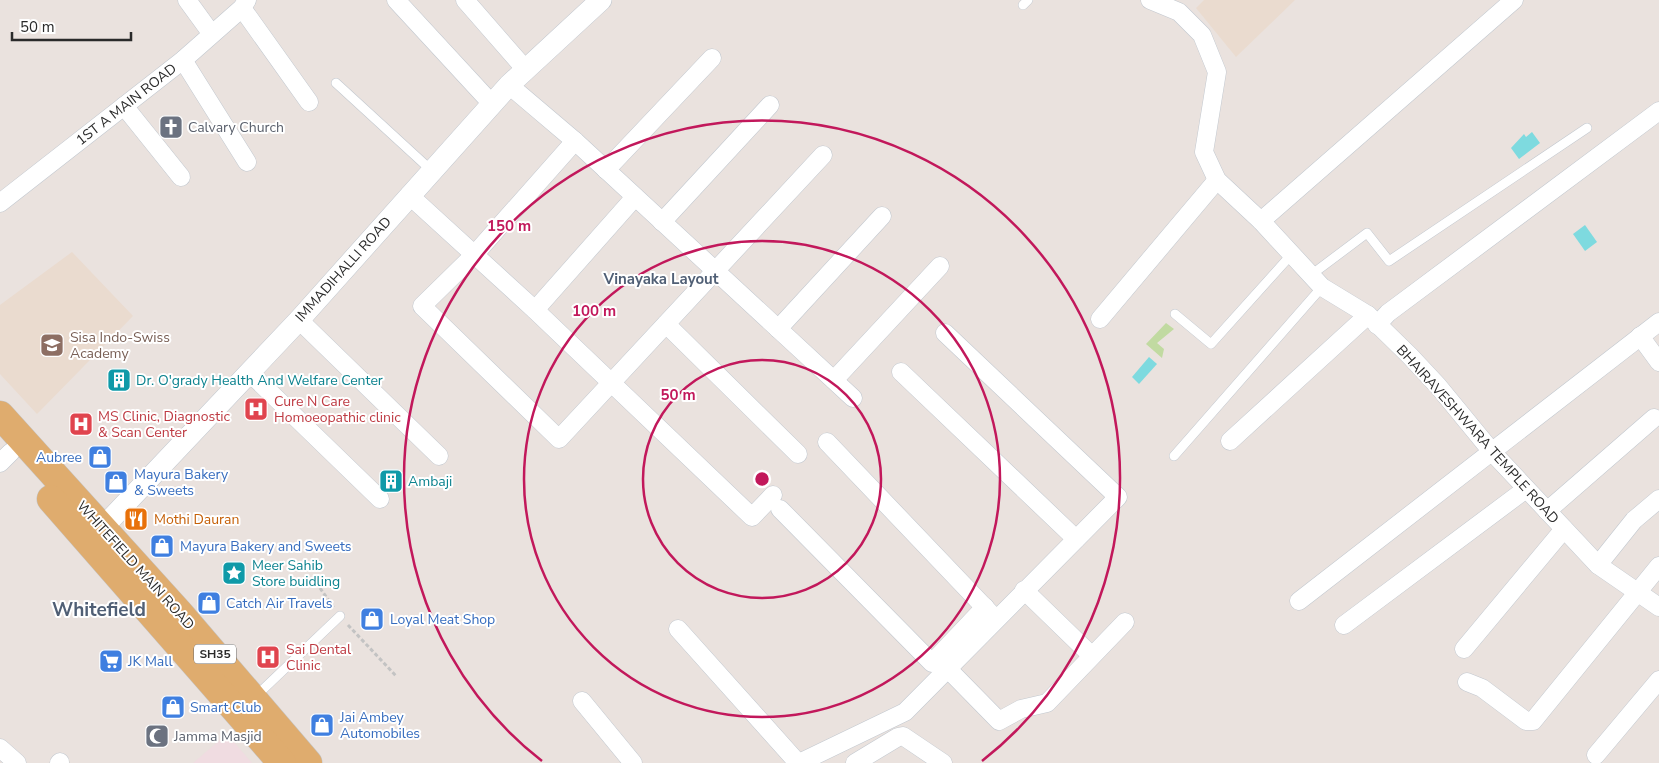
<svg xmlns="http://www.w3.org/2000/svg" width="1659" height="763" viewBox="0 0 1659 763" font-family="'Nunito Sans',sans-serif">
  <rect width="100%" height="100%" fill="#eae2de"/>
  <g fill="#eadbcf">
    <path d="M1204,0H1295L1236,57L1196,8Z"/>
    <path d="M72,252L133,316L37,414L0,374V305Z"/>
  </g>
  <path fill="#f0dce1" d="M227,734L252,763H193Z"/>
  <path fill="#c1daa1" d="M1166,323L1174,329L1157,343L1164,349L1162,358L1146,344Z"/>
  <g fill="#7edadf">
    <path d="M1532,132L1540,143L1519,159L1511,148L1524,134L1526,137Z"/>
    <path d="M1585,225L1597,242L1585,251L1573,234Z"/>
    <path d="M1149,357L1157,364L1139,384L1132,377Z"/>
  </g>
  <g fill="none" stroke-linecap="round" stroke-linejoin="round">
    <g stroke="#c2c8cf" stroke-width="10">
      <g id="service">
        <path d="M1023,5L1028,0"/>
        <path d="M336,83L432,171"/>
        <path d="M1311,275L1367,233L1389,261L1587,128"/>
        <path d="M1175,314L1211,344L1291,255"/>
        <path d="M1174,456L1322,287"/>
        <path d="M255,697L340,616"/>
      </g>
    </g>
    <g stroke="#c2c8cf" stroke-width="19">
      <g id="minor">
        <path d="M187,0L211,33"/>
        <path d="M396,0L492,104"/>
        <path d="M465,0L526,70"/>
        <path d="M1150,0L1179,12L1202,35L1217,72L1204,152L1217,180L1261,221L1322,287L1368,315L1410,356L1438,386L1493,453L1598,565L1659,607"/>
        <path d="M242,8L309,102"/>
        <path d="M183,60L247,162"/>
        <path d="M509,85L575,141L853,398"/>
        <path d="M124,106L181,177"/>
        <path d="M575,141L475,254L422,306L559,439L823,155"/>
        <path d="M606,170L712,58"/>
        <path d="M409,195L535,310L752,517L773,495"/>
        <path d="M0,203L183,60L242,8L247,0"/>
        <path d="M1261,221L1514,0"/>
        <path d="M662,222L770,105"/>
        <path d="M535,310L635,197"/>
        <path d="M1100,319L1217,180"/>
        <path d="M299,320L439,456"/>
        <path d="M666,324L798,454"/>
        <path d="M1377,325L1388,313L1659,111"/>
        <path d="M778,329L882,216"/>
        <path d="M1640,336L1659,362"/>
        <path d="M249,372L380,499"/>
        <path d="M901,372L1076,539"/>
        <path d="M834,380L940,266"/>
        <path d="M1230,441L1368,315"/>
        <path d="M827,442L992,615"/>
        <path d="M0,463L11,452"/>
        <path d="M780,509L932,663L985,607"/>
        <path d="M1547,511L1654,418"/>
        <path d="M1598,565L1634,520L1659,499"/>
        <path d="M1024,590L1091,655"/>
        <path d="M1299,601L1659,322"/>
        <path d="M1344,625L1526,489"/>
        <path d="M678,629L798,763"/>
        <path d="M1464,649L1564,529"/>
        <path d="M947,668L999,721L1021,709L1047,703L1125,622"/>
        <path d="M1467,682L1482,688L1526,721H1533L1659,566"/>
        <path d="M582,701L633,763"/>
        <path d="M0,748L17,763"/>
        <path d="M1596,755L1659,680"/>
        <path d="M59,763L60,762"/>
        <path d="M799,763L905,712L1118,497L945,333"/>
        <path d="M855,763L898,737L903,736L943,763"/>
      </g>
    </g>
    <g stroke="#c2c8cf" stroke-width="22">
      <path id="tertiary" d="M92,539L299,320L509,85L601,0"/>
    </g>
    <g stroke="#c3c3c3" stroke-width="29">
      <g id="primary">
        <path d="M0,415L181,615L308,763"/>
        <path d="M51,499L282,763"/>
      </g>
    </g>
    <g stroke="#c3c3c3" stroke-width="3" stroke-dasharray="4 2.5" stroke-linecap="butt">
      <path d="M320,588L334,608"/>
      <path d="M348,625L397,677"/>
    </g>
    <use href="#service" stroke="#fff" stroke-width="9"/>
    <use href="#minor" stroke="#fff" stroke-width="18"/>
    <use href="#tertiary" stroke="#fff" stroke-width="21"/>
    <use href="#primary" stroke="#dfac6e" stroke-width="28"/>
  </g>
  <g fill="none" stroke="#c2185b" stroke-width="2.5">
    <circle cx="762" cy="479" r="119"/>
    <circle cx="762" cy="479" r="238"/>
    <path d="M542 761A358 358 0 1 1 982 761"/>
  </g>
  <defs>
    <g id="church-square" transform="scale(1.25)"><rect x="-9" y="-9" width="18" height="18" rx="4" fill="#6b7280" stroke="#fff"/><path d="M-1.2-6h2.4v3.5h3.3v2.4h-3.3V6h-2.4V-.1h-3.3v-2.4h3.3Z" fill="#fff"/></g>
    <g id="school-square" transform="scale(1.25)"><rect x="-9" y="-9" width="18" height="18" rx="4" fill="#8d6e63" stroke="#fff"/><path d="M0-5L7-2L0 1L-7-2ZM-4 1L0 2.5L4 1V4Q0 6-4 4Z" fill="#fff"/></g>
    <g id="building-square" transform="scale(1.25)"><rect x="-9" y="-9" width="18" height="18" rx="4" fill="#0f9aa8" stroke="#fff"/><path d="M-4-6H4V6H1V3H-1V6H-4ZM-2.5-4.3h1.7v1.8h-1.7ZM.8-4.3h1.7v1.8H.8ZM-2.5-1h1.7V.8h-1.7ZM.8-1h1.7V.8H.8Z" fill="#fff"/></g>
    <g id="hospital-square" transform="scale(1.25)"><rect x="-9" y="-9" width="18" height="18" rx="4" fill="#e0444e" stroke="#fff"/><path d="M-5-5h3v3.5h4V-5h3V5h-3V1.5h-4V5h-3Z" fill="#fff"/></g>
    <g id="shop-square" transform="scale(1.25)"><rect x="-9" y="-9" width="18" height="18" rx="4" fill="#3f7fe0" stroke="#fff"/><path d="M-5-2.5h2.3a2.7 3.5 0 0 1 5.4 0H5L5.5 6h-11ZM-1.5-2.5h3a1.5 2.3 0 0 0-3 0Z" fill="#fff"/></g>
    <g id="restaurant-square" transform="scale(1.25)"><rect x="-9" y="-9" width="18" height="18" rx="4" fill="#e8710a" stroke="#fff"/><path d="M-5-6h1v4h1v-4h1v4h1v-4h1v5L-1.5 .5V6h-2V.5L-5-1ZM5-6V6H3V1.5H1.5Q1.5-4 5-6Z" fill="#fff"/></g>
    <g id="sight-square" transform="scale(1.25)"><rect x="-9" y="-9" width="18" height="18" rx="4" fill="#0f9aa8" stroke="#fff"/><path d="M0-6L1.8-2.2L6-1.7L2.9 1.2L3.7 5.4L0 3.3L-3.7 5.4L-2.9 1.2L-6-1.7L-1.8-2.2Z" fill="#fff"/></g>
    <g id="supermarket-square" transform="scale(1.25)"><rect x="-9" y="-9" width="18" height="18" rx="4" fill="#3f7fe0" stroke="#fff"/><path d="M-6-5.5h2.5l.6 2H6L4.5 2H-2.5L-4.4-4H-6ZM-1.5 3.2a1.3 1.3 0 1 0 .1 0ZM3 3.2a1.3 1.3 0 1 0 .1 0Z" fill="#fff"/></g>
    <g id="mosque-square" transform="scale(1.25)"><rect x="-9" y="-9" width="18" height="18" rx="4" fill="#6b7280" stroke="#fff"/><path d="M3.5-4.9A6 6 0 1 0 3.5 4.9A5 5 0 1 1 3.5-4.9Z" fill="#fff"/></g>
  </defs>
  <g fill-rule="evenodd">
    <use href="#church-square" x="171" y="127"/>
    <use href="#school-square" x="52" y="345"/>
    <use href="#building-square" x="119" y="380"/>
    <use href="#hospital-square" x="256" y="409"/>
    <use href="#hospital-square" x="81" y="424"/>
    <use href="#shop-square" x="100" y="457"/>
    <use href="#building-square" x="391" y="481"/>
    <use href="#shop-square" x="116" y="482"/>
    <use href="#restaurant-square" x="136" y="519"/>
    <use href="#shop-square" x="162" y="546"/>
    <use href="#sight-square" x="234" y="573"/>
    <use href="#shop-square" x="209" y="603"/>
    <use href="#shop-square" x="372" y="619"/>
    <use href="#hospital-square" x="268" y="657"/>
    <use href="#supermarket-square" x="111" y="661"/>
    <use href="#shop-square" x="173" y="707"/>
    <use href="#shop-square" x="322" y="725"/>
    <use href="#mosque-square" x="157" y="736"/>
  </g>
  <g text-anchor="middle" stroke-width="4" stroke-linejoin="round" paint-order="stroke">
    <rect fill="#fff" stroke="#6a6a6a" stroke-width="1" x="194" y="644.5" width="42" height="19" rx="4"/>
    <g font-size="12" font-weight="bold" fill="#2a2a2a">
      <text x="215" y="658">SH35</text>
    </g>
    <g font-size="14" fill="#2a2a2a" stroke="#fff">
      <text transform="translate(126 104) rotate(-38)" y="5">1ST A MAIN ROAD</text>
      <text transform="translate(343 269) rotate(-48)" y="5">IMMADIHALLI ROAD</text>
      <text transform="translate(1478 434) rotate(48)" y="5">BHAIRAVESHWARA TEMPLE ROAD</text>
      <text transform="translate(136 565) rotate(48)" y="5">WHITEFIELD MAIN ROAD</text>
    </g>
    <g font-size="14" fill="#5b616d" stroke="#fff" text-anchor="start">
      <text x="188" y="132">Calvary Church</text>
      <text x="174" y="741">Jamma Masjid</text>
    </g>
    <g font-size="14" fill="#785e54" stroke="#fff" text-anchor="start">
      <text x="70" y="342">Sisa Indo-Swiss<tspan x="70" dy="16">Academy</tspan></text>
    </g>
    <g font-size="14" fill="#0d838f" stroke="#fff" text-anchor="start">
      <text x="136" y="385">Dr. O'grady Health And Welfare Center</text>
      <text x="408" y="486">Ambaji</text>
      <text x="252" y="570">Meer Sahib<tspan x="252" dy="16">Store buidling</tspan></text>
    </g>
    <g font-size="14" fill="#be3a42" stroke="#fff" text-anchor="start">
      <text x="274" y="406">Cure N Care<tspan x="274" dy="16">Homoeopathic clinic</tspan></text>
      <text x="98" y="421">MS Clinic, Diagnostic<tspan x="98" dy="16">&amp; Scan Center</tspan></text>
      <text x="286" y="654">Sai Dental<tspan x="286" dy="16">Clinic</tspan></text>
    </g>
    <g font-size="14" fill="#366cbe" stroke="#fff" text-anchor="start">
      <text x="82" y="462" text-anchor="end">Aubree</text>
      <text x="134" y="479">Mayura Bakery<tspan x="134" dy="16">&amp; Sweets</tspan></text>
      <text x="180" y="551">Mayura Bakery and Sweets</text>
      <text x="226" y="608">Catch Air Travels</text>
      <text x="390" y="624">Loyal Meat Shop</text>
      <text x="128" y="666">JK Mall</text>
      <text x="190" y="712">Smart Club</text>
      <text x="340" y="722">Jai Ambey<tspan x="340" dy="16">Automobiles</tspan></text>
    </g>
    <g font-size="14" fill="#c56008" stroke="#fff" text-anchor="start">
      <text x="154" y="524">Mothi Dauran</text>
    </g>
    <g font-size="15" font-weight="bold" fill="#505f75" stroke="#fff">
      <text x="661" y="284">Vinayaka Layout</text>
    </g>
    <g font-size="19" font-weight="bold" fill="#505f75" stroke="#fff">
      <text x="99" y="616">Whitefield</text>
    </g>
  </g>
  <circle cx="762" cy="479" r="8" fill="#c2185b" stroke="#fff" stroke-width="2.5"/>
  <g font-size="15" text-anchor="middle" font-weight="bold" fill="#c2185b" stroke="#fff" stroke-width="4" stroke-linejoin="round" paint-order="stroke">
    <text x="509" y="231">150 m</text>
    <text x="594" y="316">100 m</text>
    <text x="678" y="400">50 m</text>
  </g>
  <path d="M12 32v8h119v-8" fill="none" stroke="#2a2a2a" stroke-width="2.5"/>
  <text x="20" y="32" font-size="15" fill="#2a2a2a" stroke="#ffffff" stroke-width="4" paint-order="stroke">50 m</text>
</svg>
